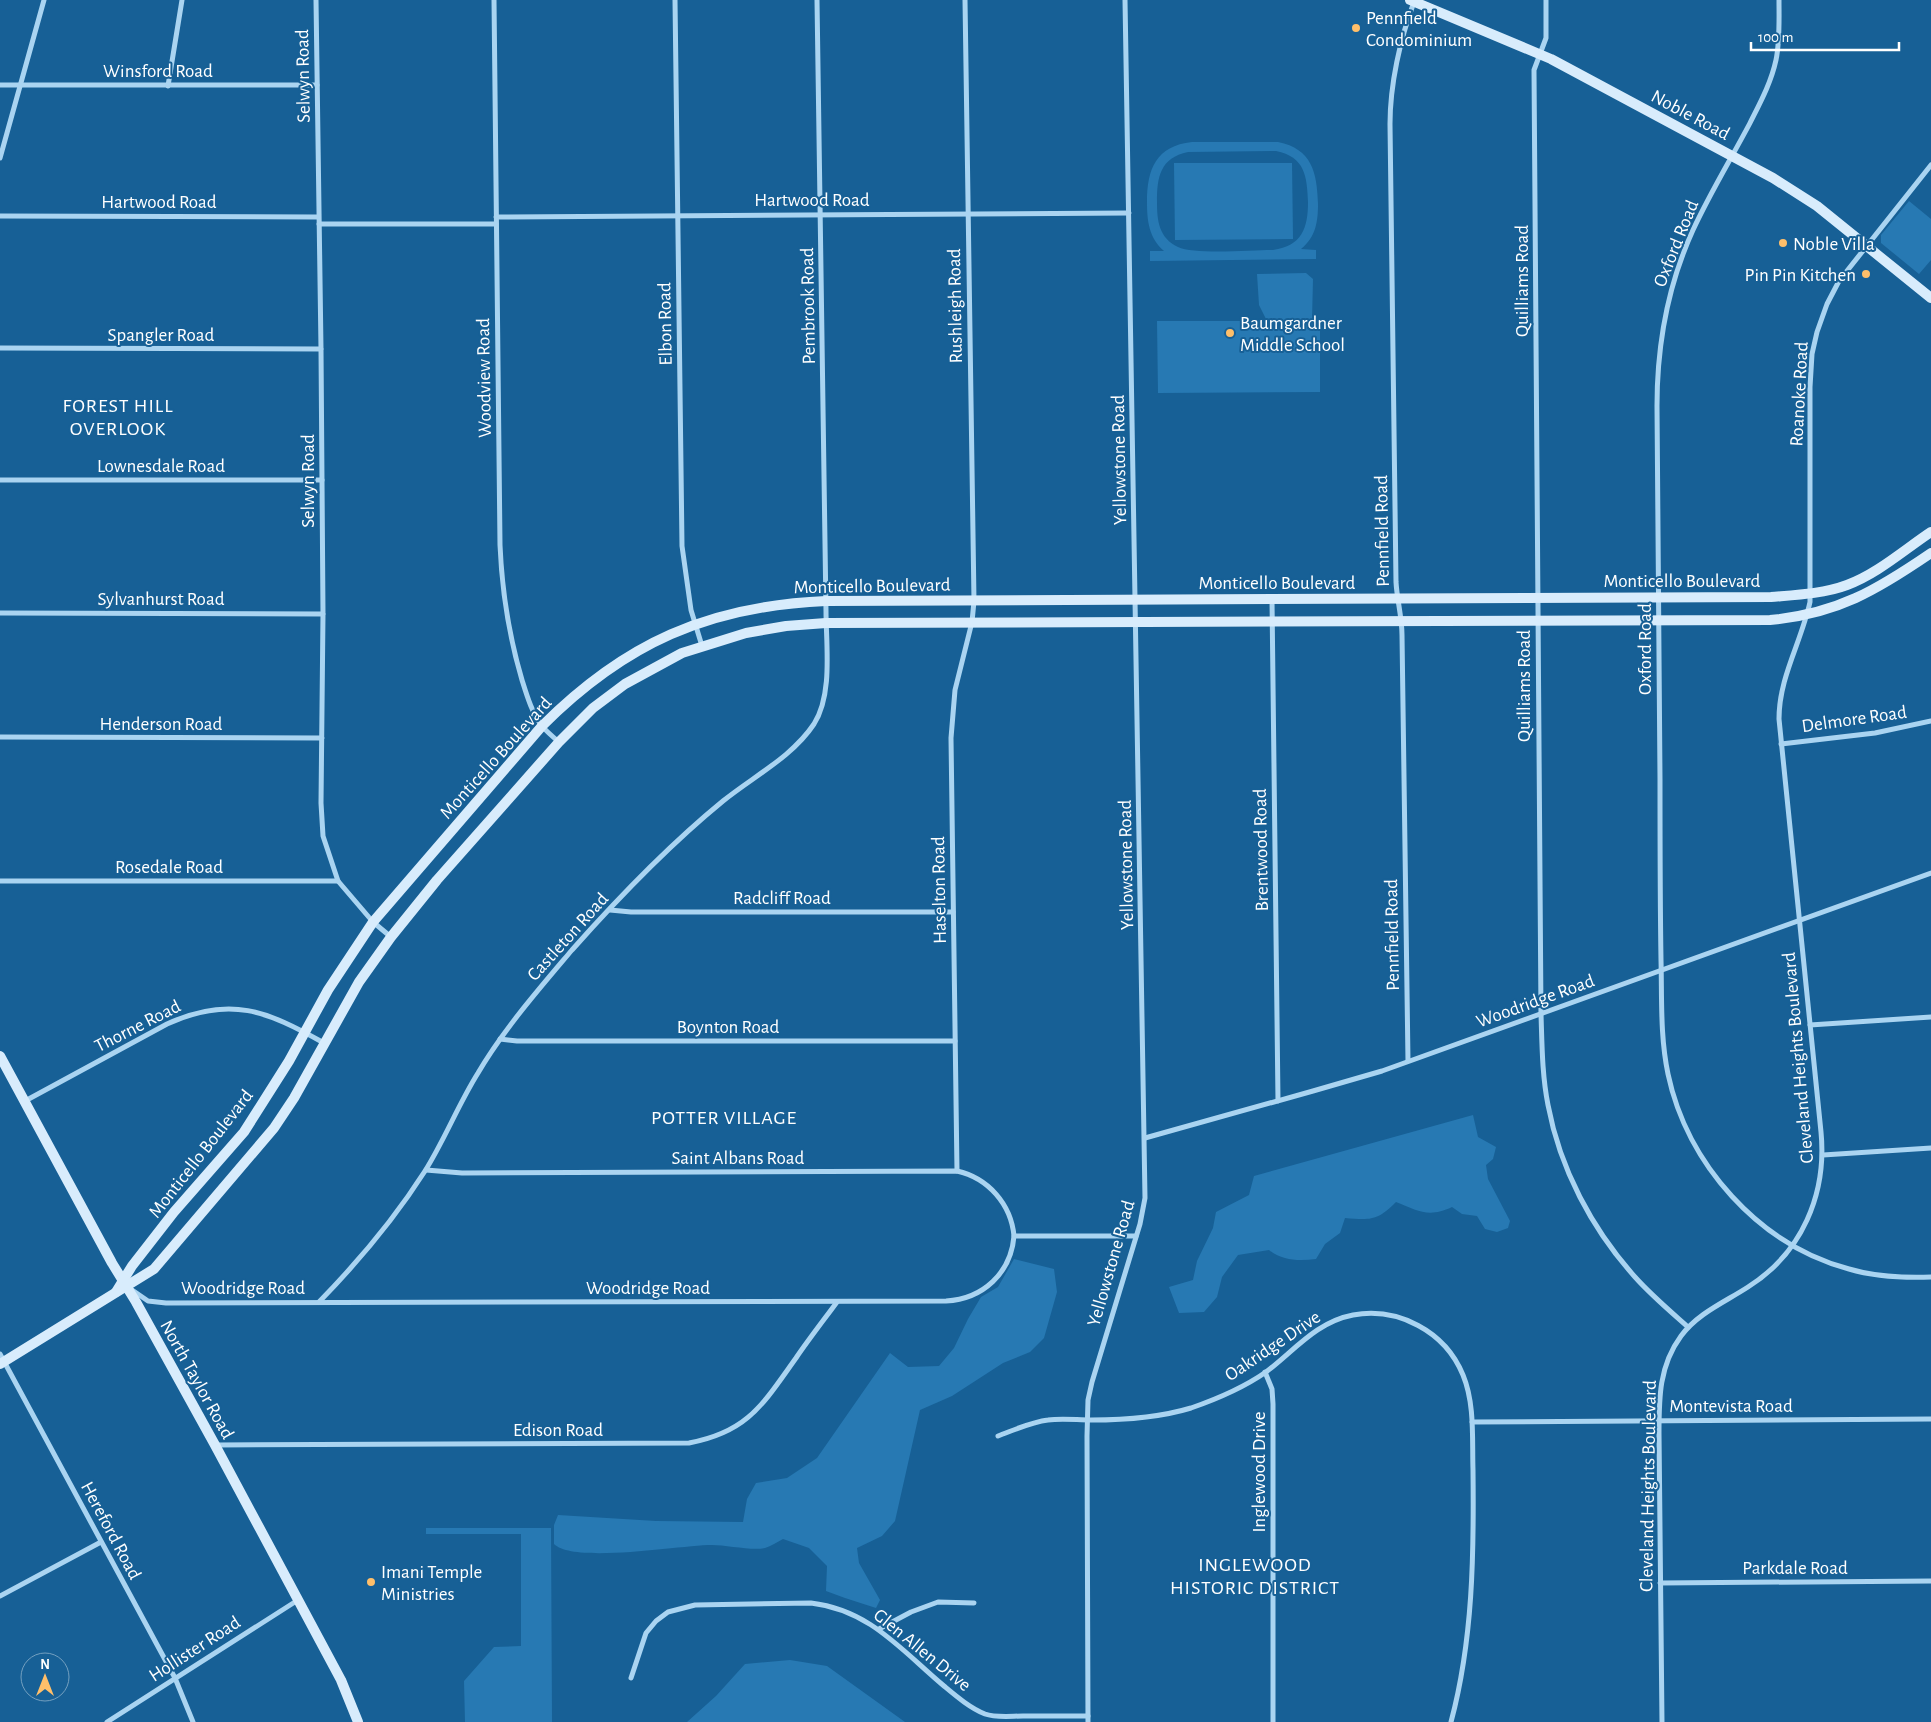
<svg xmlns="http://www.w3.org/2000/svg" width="1931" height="1722" viewBox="0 0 1931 1722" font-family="'Alegreya Sans',sans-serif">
  <rect width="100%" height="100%" fill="#176096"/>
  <g fill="#2779b3" fill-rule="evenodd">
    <path d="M1192,142H1278C1312,149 1317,172 1318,204C1318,221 1316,237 1301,249L1316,250V259L1150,261V251H1164C1149,238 1147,221 1147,202C1147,169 1156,146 1192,142ZM1276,151C1305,157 1307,176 1308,202C1308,228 1302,246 1273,250C1253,250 1194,255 1178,247C1159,238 1157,221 1157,202C1157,177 1160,158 1188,152Z"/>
    <path d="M1174,163H1292L1293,239L1175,240Z"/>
    <path d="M1909,201L1931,219V260L1919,274L1881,243V235Z"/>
    <path d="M1306,273L1313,279L1312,320H1320V392L1158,393L1157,321H1267L1259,305L1257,274Z"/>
    <path d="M1473,1115L1478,1137L1496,1147L1493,1159L1486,1165L1488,1179L1510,1221L1508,1228L1497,1232L1485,1229L1477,1216L1462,1214L1452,1207C1429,1218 1418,1211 1396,1202C1377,1221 1371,1220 1345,1218L1340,1233L1325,1244L1316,1259C1299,1261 1283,1261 1269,1250L1238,1255L1222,1277L1217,1297L1204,1312L1179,1313L1169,1287L1193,1280L1197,1261L1213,1228L1216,1212L1249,1195L1254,1176Z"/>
    <path d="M1014,1259L1054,1269L1057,1292L1044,1338L1030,1352L1003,1363L952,1396L920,1410L895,1521L882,1536L857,1548L859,1563L880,1600L876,1608L845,1598L826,1591L827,1566L809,1548L783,1539C777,1542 771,1546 765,1548C753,1551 726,1545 712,1545C681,1545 574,1564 554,1544V1525L558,1515L656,1521L743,1522L747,1499L756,1483L787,1478L817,1458L890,1353L908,1367L939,1366L954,1348L968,1319L981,1297L998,1287Z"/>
    <path d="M426,1528H551L552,1722H465L464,1681L494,1647L521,1646V1534H426Z"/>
    <path d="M790,1660L827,1666L905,1722H687L716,1696L745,1664Z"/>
  </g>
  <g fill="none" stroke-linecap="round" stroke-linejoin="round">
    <g stroke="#aad4f1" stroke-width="5">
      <path d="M316,0L321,349L323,614L321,803L323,836L338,881L373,922L391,937"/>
      <path d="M494,0L500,545C502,592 509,636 522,680C527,696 532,713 542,726C547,732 553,737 559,742"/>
      <path d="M675,0L682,546L691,610L702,646"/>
      <path d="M1546,0V38L1534,70L1541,1014C1542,1044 1542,1075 1548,1105C1560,1169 1592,1229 1635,1277C1651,1295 1670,1311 1688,1327"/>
      <path d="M1779,0C1779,20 1780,41 1776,60C1771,83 1760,103 1750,123C1731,159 1710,193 1693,230C1667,287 1657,344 1657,406C1658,530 1659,655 1660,779C1660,839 1660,900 1661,960C1662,998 1660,1036 1668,1074C1687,1164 1759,1245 1849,1269C1876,1277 1903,1278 1931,1277"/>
      <path d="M0,85H317"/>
      <path d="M168,86L182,0"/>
      <path d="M0,158L44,0"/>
      <path d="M0,216L318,217"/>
      <path d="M496,217L1129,213"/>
      <path d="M319,224H496"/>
      <path d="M0,348L321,349"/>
      <path d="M0,480H322"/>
      <path d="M1272,600L1278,1101"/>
      <path d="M0,613L323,614"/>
      <path d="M0,737L322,738"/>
      <path d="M1781,744L1875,733L1931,721"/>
      <path d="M0,881H338"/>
      <path d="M610,910L631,912H953"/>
      <path d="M1810,1025L1931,1017"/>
      <path d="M500,1039L517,1041H955"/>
      <path d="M1408,1061L1402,635C1402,617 1397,600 1396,582L1390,124C1390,85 1400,39 1414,2"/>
      <path d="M25,1101L167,1024C230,995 267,1011 324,1043"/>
      <path d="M1145,1138L1313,1091L1382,1071L1931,873"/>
      <path d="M1823,1155L1931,1148"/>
      <path d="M426,1170L462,1173L957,1171C988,1178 1011,1204 1014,1236"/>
      <path d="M957,1171L951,738L955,690L972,622L974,601L965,0"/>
      <path d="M132,1290L148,1301L166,1303L946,1301C983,1299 1011,1273 1014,1236H1136"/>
      <path d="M319,1302C358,1262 395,1218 425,1171C445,1139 458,1105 478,1073C504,1029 539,989 572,950C619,897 668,846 723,801C754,776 792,757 814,724C833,694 826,645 826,611L817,0"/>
      <path d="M0,1354L175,1678L193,1722"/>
      <path d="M1265,1372L1272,1389L1273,1404V1722"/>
      <path d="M1472,1422L1931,1419"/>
      <path d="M998,1436C1014,1430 1031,1422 1048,1420C1062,1418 1077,1420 1091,1420C1125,1420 1158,1418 1191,1408C1217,1399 1243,1388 1266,1372C1294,1351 1316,1322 1353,1315C1398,1307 1445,1331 1463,1375C1475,1404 1472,1439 1473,1470C1474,1554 1473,1640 1451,1722"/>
      <path d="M216,1445L689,1443C748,1432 763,1404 796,1358C809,1339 823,1321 837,1302"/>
      <path d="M1660,1583L1931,1581"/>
      <path d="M0,1596L101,1542"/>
      <path d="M879,1629L911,1612L938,1602L974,1603"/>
      <path d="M631,1678L646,1633L656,1621L668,1612L695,1605L811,1603C870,1610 901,1650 944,1686C956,1696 970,1708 985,1714C996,1718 1011,1716 1023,1716C1044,1716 1066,1716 1088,1716"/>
      <path d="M107,1722L298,1600"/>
      <path d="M1088,1722L1087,1436L1088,1400L1092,1382L1140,1224L1145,1198L1125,0"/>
      <path d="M1662,1722L1659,1433C1659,1398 1659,1366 1681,1336C1698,1313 1725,1302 1748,1287C1802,1253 1827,1194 1821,1132L1779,719C1779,677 1801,643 1810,602V387L1812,354L1817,332L1827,304L1839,281L1931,165"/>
    </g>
    <g stroke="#d8ecfc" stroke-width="10">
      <path d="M1410,0L1551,59L1773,178L1817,206L1931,298"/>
      <path d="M0,1056L112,1263L136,1302L215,1445L341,1680L358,1722"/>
      <path d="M116,1292L132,1266L174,1212L244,1132L289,1061L328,990L373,922L542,726C625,643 708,606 826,601L1771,597C1795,595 1823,594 1847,585C1877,574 1904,550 1931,532"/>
      <path d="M0,1364L154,1269L274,1128L294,1098L359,982L391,937L437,880L559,742L593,708L625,684L682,653L746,633L786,626L826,623L1770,620C1837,614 1877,590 1931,553"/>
    </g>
  </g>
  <g fill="#ffbf6a" stroke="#176096" stroke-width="2">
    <circle cx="1356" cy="28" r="5"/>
    <circle cx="1783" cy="243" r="5"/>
    <circle cx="1866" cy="274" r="5"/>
    <circle cx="1230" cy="333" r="5"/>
    <circle cx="371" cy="1582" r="5"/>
  </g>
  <g text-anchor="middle" stroke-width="4" stroke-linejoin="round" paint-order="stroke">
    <g font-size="19" fill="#fff" stroke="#176096" text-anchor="start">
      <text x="1366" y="24">Pennfield<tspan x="1366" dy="22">Condominium</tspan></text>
      <text x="1793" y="250">Noble Villa</text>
      <text x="1856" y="281" text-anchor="end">Pin Pin Kitchen</text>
      <text x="1240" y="329">Baumgardner<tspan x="1240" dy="22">Middle School</tspan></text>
      <text x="381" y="1578">Imani Temple<tspan x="381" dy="22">Ministries</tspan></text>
    </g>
    <g font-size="19" fill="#fff" stroke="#176096">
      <text x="158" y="77">Winsford Road</text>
      <text transform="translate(302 76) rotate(-91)" y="7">Selwyn Road</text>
      <text transform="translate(1691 114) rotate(28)" y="7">Noble Road</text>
      <text x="812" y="206">Hartwood Road</text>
      <text x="159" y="208">Hartwood Road</text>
      <text transform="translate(1675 243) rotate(-68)" y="7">Oxford Road</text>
      <text transform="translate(1521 281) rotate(-90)" y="7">Quilliams Road</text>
      <text transform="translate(807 306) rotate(-91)" y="7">Pembrook Road</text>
      <text transform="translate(954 306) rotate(-91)" y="7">Rushleigh Road</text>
      <text transform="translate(664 324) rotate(-91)" y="7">Elbon Road</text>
      <text x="161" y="341">Spangler Road</text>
      <text transform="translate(483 378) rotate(-91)" y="7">Woodview Road</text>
      <text transform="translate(1798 394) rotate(-87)" y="7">Roanoke Road</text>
      <text transform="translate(1118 460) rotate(-91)" y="7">Yellowstone Road</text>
      <text x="161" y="472">Lownesdale Road</text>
      <text transform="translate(307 481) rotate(-90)" y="7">Selwyn Road</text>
      <text transform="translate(1381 531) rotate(-91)" y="7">Pennfield Road</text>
      <text x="1682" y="587">Monticello Boulevard</text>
      <text x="1277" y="589">Monticello Boulevard</text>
      <text transform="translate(872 585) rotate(-1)" y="7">Monticello Boulevard</text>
      <text x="161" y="605">Sylvanhurst Road</text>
      <text transform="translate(1644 649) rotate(-90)" y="7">Oxford Road</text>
      <text transform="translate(1523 686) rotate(-90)" y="7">Quilliams Road</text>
      <text transform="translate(1854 718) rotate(-8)" y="7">Delmore Road</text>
      <text x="161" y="730">Henderson Road</text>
      <text transform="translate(495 757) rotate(-48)" y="7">Monticello Boulevard</text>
      <text transform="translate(1260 850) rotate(-91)" y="7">Brentwood Road</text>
      <text transform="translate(1125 865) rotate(-91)" y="7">Yellowstone Road</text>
      <text x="169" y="873">Rosedale Road</text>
      <text transform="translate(938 890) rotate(-91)" y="7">Haselton Road</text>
      <text x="782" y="904">Radcliff Road</text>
      <text transform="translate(1391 935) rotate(-91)" y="7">Pennfield Road</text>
      <text transform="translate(567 936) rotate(-48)" y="7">Castleton Road</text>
      <text transform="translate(1535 1000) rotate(-20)" y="7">Woodridge Road</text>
      <text transform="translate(137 1025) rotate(-27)" y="7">Thorne Road</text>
      <text x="728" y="1033">Boynton Road</text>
      <text transform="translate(1797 1058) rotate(-95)" y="7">Cleveland Heights Boulevard</text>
      <text transform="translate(200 1153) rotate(-52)" y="7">Monticello Boulevard</text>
      <text x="738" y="1164">Saint Albans Road</text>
      <text transform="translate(1110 1263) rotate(-74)" y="7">Yellowstone Road</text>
      <text x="243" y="1294">Woodridge Road</text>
      <text x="648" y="1294">Woodridge Road</text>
      <text transform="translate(1272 1345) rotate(-34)" y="7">Oakridge Drive</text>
      <text transform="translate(198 1379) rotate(61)" y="7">North Taylor Road</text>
      <text x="1731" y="1412">Montevista Road</text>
      <text x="558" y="1436">Edison Road</text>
      <text transform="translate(1258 1472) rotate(-90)" y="7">Inglewood Drive</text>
      <text transform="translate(1647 1486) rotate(-89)" y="7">Cleveland Heights Boulevard</text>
      <text transform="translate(112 1530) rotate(62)" y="7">Hereford Road</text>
      <text x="1795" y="1574">Parkdale Road</text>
      <text transform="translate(194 1648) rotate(-33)" y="7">Hollister Road</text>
      <text transform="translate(923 1649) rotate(39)" y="7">Glen Allen Drive</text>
    </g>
    <g font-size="20" letter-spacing="1" fill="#fff" stroke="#176096">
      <text x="118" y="412">FOREST HILL<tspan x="118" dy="23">OVERLOOK</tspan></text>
      <text x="724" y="1124">POTTER VILLAGE</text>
      <text x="1255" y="1571">INGLEWOOD<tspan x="1255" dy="23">HISTORIC DISTRICT</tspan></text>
    </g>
  </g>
  <g transform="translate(45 1677)"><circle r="24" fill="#176096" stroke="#74a0c0"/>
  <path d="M0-4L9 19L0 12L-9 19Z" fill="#ffbf6a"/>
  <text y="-8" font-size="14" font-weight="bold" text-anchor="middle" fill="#ffffff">N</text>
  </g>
  <path d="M1751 42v8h148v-8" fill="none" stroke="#ffffff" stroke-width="2.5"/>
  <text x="1758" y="42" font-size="15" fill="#ffffff" stroke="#176096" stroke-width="4" paint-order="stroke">100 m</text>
</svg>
